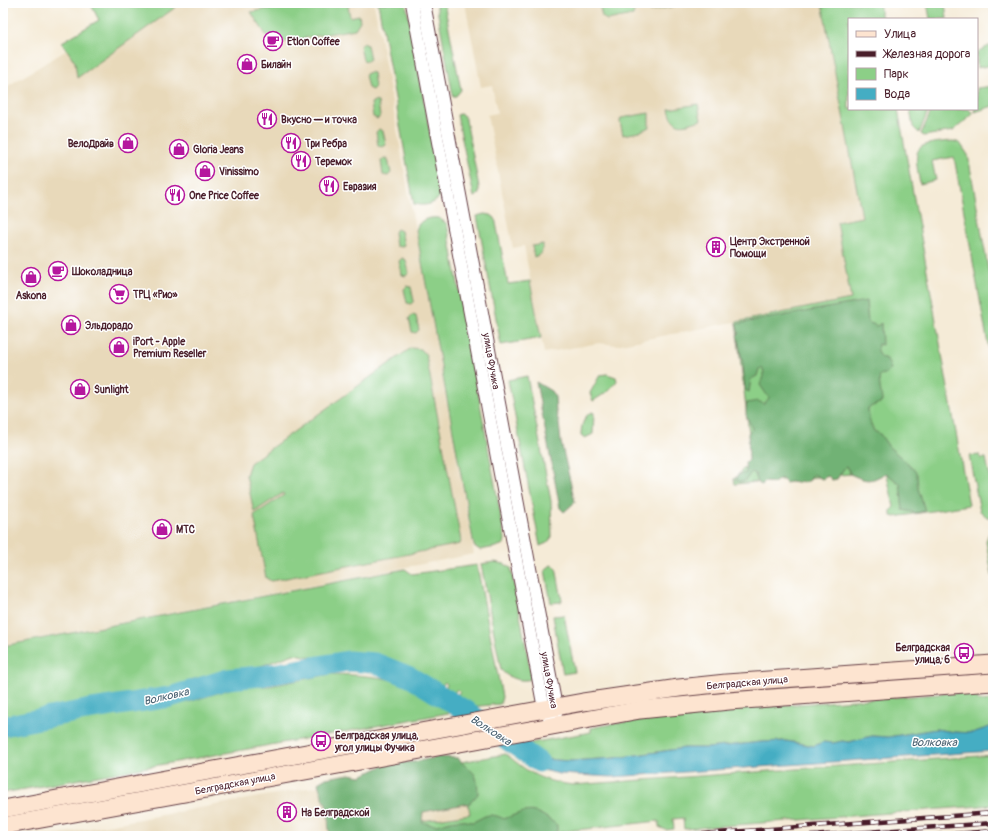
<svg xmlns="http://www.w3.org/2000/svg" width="996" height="839" viewBox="0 0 996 839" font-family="Pangolin,sans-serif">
  <rect width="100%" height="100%" fill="#fff"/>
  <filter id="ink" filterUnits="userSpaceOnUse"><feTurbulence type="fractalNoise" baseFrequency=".025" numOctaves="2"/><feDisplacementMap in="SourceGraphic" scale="8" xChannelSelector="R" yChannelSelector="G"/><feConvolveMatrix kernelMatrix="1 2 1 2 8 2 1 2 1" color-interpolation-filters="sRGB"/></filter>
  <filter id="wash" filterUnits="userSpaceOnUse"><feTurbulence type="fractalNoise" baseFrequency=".012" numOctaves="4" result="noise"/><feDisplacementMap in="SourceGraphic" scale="16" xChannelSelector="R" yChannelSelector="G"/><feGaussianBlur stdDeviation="0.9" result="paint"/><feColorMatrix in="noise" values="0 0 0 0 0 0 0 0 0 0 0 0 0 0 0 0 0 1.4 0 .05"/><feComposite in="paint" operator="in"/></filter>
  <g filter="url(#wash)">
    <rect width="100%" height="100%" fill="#f5ebd7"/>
    <g fill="#e8d9ba">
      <path d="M144,3H374L474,554L3,645V89Z"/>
      <path d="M465,3H822L862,218L837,222L851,299L616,345L599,343L544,353L524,246L513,248L487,115L497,113L492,85L481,87Z"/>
      <path d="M460,760L470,814L315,836H48Z"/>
    </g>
    <g fill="#8ccf87" stroke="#6b7759">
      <path d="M90,3H174L176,7L77,78L75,62L62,42L99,20Z"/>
      <path d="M299,3H357L348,6L350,17L359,15L360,21L355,29L272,44L251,12Z"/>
      <path d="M378,3H406L441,193C438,204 425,207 414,204Z"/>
      <path d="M436,3H444L461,90L456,96H453Z"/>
      <path d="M599,3H636L633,15L607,20L602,17Z"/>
      <path d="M641,3H677L675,6L651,11L644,9Z"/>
      <path d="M822,3H879L882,19H849V109H898L969,505L895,517L891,516V510L894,507L886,471L735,484L734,479L752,460L736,322L851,299L837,222L862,217Z"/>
      <path d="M927,3H945L947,19H930Z"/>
      <path d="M364,43L367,45L370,59L367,61L363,60L360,46Z"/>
      <path d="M993,44V65L977,68V52Z"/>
      <path d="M369,72L373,73L375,87L372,90L368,88L365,75Z"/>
      <path d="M993,86V106L975,112L974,109H977V88Z"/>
      <path d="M374,101L378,102L380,116L378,119L373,117L371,103Z"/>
      <path d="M698,104L701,120C684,125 674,131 669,109Z"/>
      <path d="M910,109H929L919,133L913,127Z"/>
      <path d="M932,109H969L973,114L953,131L924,136L921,134Z"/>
      <path d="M649,113V127L639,132L623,135L620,121L621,118Z"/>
      <path d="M460,114L464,116L466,120L479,187V194L474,197L457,115Z"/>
      <path d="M379,129L383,131L386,145L383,147L378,146L376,132Z"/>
      <path d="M953,141L960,143L968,155L993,297V372L954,157L932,161L936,180L920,184C913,146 913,144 953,141Z"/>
      <path d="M384,158L388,159L391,173L388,176L383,175L381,161Z"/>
      <path d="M484,214L491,215L495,218L508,284L530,281L541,338L501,345L477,216Z"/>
      <path d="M439,218L447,224L505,539L504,544L496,547L480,550L474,546L416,230C419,219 429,217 439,218Z"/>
      <path d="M397,229L401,231L404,245L401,247L396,246L394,232Z"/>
      <path d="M543,244L541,254L534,257L532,246Z"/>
      <path d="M402,258L406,260L409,273L406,276L402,275L399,261Z"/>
      <path d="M407,286L411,287L414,301L411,304L407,303L404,289Z"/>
      <path d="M412,315L416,316L419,330L416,333L412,332L409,318Z"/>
      <path d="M411,348L421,349L426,355L461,541L460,544L271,581L266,578L254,515L284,495L283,493L254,512L246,475L250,463Z"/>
      <path d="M607,374L616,377L617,381L607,392L593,401L590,393L600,375Z"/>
      <path d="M527,376L551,501L552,537L547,543L540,546L508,380Z"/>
      <path d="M592,412L594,413L593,434L585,438L581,435C581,426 584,415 592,412Z"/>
      <path d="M980,455V458H986L990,478H993V518L987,517L980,511L969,456Z"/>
      <path d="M993,531V580L986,541L989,533Z"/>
      <path d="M494,562L505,564L511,568L532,679C521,682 509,679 501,670L481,564Z"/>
      <path d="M477,565L502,697L500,704L471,707L456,697L460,691L457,689L453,695L445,689L447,684L445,682L441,687L415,670L389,659L360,655L322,659L294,654L258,667L213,674L190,680L170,690L118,696L3,718V646L405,569L412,574Z"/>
      <path d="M551,565L556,567L562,600L561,602L551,603L545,570Z"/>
      <path d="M564,615L575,672L563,674L553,616Z"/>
      <path d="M331,674C359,675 389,676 414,687C428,694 441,704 454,712L3,793V736L150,706L189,702L239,686H269Z"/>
      <path d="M981,691L982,695L977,699L978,701L993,700V726L972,733L954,732L936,729L888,737L872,736L849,742L842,741L834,743L823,742L815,746L786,741L761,742L708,748H685L615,758L569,761L544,759L525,744L591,732V728L601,726L688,712Z"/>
      <path d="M506,754C530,774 541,781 573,785L993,755V805L684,829L683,818L673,819L674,829L666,830L659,827V821L520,836H318L470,814L461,762Z"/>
    </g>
    <g fill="#71b274" stroke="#5e6850">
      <path d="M866,301L868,322L877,326L881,323L882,345L878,344L877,351L880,357L887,359L891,369L885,374L880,375C878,384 882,393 882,402L868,408L869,419L874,431L880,434L889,447L911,466L917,474L918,488L925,511L916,513L903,510L900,484L886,473C870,482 868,482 850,474L848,467H845L837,479L832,480L828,476L822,479L813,474L810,480L804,483L800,481L797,483L790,482L786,483L781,478L774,483L764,482L762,485L758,483L755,474L752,472C747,476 746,486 736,480L738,475L746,473L745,463L749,460L748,433L752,429C748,415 744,421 747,403L758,401L764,404L769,398L760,385L764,373L762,368L759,369L757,376L751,379L749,392L745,390L743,364L737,335L739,333L736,324Z"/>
      <path d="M536,382L551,391L555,397L556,412L559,423L561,442L575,502L564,512L560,508Z"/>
      <path d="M439,757L458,758C472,776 477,766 478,794L470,803L423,812L422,822C442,829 441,821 458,820C463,819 467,822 473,822C476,821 478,819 481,818C489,813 496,815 504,819C531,808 534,808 557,825V831L550,836H331C327,827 329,820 328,811C326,802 320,793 318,783L326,778L350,774L361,776L389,763L414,762Z"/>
    </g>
    <path fill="#44adc3" stroke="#476677" d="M993,726V751L612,777L560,774L546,771L510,749L512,747L525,744L544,759L570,761L615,758L685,748H708L761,742L786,741L814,746L823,742L833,743L842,741L849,742L872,736L888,737L936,729L954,732L972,733Z"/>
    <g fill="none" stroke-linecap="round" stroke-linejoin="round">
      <path stroke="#44adc3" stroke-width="21" d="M3,726L86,710L170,697L228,679L261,676L348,661L375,663L410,677L469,713L539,762"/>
    </g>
  </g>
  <g filter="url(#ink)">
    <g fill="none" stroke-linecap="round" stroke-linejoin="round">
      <g stroke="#643e45" stroke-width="14">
        <g id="street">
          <path d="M412,3L544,709L555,725"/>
          <path d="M424,3L556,707V714"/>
        </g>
      </g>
      <g stroke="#643e45" stroke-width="19">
        <g id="secondary">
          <path d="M3,809L583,702L679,688L726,683L993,664"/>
          <path d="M3,826L640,710L729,701L993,682"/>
        </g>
      </g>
      <use href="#street" stroke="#fff" stroke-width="12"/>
      <use href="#secondary" stroke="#fde4d0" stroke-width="17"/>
      <g stroke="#4a1f2b" stroke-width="4.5">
        <g id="rail">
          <path d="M674,836L993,813"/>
          <path d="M810,836L993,823"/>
          <path d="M926,836L993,831"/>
        </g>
      </g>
      <use href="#rail" stroke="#fff" stroke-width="3" stroke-dasharray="9" stroke-linecap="butt"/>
    </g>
  </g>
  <defs>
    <g id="cafe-ring" transform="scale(1)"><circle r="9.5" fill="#fff" stroke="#b5179e" stroke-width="1.5"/><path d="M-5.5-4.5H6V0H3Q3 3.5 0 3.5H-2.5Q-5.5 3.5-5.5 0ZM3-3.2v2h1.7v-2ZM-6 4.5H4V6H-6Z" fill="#b5179e"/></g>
    <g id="shop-ring" transform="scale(1)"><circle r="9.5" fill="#fff" stroke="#b5179e" stroke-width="1.5"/><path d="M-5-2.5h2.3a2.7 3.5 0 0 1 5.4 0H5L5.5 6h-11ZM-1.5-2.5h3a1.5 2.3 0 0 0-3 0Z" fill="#b5179e"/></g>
    <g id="restaurant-ring" transform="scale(1)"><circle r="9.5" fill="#fff" stroke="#b5179e" stroke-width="1.5"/><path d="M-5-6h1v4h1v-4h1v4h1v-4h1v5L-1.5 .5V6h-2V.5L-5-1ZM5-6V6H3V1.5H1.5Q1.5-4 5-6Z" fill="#b5179e"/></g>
    <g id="building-ring" transform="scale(1)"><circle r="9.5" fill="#fff" stroke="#b5179e" stroke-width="1.5"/><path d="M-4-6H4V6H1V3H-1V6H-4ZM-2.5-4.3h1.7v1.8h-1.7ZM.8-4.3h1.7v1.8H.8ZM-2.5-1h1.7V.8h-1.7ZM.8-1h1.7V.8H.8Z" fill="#b5179e"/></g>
    <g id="supermarket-ring" transform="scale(1)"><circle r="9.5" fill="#fff" stroke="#b5179e" stroke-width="1.5"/><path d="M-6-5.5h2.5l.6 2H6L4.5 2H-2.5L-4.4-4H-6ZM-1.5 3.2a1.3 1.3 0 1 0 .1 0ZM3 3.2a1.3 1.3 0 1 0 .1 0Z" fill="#b5179e"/></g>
    <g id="bus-ring" transform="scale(1)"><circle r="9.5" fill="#fff" stroke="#b5179e" stroke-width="1.5"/><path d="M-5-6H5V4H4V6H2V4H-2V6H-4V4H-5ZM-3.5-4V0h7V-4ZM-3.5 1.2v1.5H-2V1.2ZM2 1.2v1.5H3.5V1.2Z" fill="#b5179e"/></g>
  </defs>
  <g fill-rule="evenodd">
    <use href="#cafe-ring" x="273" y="41"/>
    <use href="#shop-ring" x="247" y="64"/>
    <use href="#restaurant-ring" x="267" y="119"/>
    <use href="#shop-ring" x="128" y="143"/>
    <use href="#restaurant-ring" x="291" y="143"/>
    <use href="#shop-ring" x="179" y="149"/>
    <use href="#restaurant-ring" x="301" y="161"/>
    <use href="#shop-ring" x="205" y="171"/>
    <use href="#restaurant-ring" x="329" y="186"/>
    <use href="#restaurant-ring" x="175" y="195"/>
    <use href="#building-ring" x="716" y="247"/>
    <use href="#cafe-ring" x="58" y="271"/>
    <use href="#shop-ring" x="31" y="277"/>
    <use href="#supermarket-ring" x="119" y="294"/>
    <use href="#shop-ring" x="71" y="325"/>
    <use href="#shop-ring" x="119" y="347"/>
    <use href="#shop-ring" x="80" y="389"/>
    <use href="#shop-ring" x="162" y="529"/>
    <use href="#bus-ring" x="964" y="653"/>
    <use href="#bus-ring" x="321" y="741"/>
    <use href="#building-ring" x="287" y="812"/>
  </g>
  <g text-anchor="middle" stroke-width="3" stroke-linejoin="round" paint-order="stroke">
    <g font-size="10" font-weight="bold" fill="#4a1f2b" stroke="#fff" text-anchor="start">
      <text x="287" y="45">Etlon Coffee</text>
      <text x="261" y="68">Билайн</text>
      <text x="281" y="123">Вкусно — и точка</text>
      <text x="114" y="147" text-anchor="end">ВелоДрайв</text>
      <text x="305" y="147">Три Ребра</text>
      <text x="193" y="153">Gloria Jeans</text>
      <text x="315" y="165">Теремок</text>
      <text x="219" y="175">Vinissimo</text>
      <text x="343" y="190">Евразия</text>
      <text x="189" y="199">One Price Coffee</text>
      <text x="730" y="245">Центр Экстренной<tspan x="730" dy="12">Помощи</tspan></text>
      <text x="72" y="275">Шоколадница</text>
      <text x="133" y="298">ТРЦ «Рио»</text>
      <text x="31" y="299" text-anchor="middle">Askona</text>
      <text x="85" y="329">Эльдорадо</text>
      <text x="133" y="345">iPort - Apple<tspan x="133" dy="12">Premium Reseller</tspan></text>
      <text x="94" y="393">Sunlight</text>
      <text x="176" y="533">МТС</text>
      <text x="950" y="651" text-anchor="end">Белградская<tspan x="950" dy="12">улица, 6</tspan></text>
      <text x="335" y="739">Белградская улица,<tspan x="335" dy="12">угол улицы Фучика</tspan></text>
      <text x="301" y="816">На Белградской</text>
    </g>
    <g font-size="10" fill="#4a1f2b" stroke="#fff">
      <text transform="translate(492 361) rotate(80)" y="4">улица Фучика</text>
      <text transform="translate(550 680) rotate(80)" y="4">улица Фучика</text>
      <text transform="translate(747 682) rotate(-5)" y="4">Белградская улица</text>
      <text transform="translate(235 783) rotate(-11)" y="4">Белградская улица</text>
    </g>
    <g font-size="11" font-style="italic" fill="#475f6f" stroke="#fff">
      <text transform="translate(166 696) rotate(-13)" y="4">Волковка</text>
      <text transform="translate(491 730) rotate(33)" y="4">Волковка</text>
      <text x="934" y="746">Волковка</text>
    </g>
  </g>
  <rect width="996" height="839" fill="none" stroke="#fff" stroke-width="16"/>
  <rect x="848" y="18" width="130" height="92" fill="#ffffff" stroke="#b7a5aa"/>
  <rect x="856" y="31" width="20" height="6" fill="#fde4d0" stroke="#b7a5aa"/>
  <text x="884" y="38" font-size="12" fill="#4a1f2b">Улица</text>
  <rect x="856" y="51" width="20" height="6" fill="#4a1f2b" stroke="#b7a5aa"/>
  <text x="884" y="58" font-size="12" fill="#4a1f2b">Железная дорога</text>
  <rect x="856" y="68" width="20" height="12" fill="#8ccf87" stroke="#b7a5aa"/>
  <text x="884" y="78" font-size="12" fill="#4a1f2b">Парк</text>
  <rect x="856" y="88" width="20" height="12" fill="#44adc3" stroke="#b7a5aa"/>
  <text x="884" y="98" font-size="12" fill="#4a1f2b">Вода</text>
</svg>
